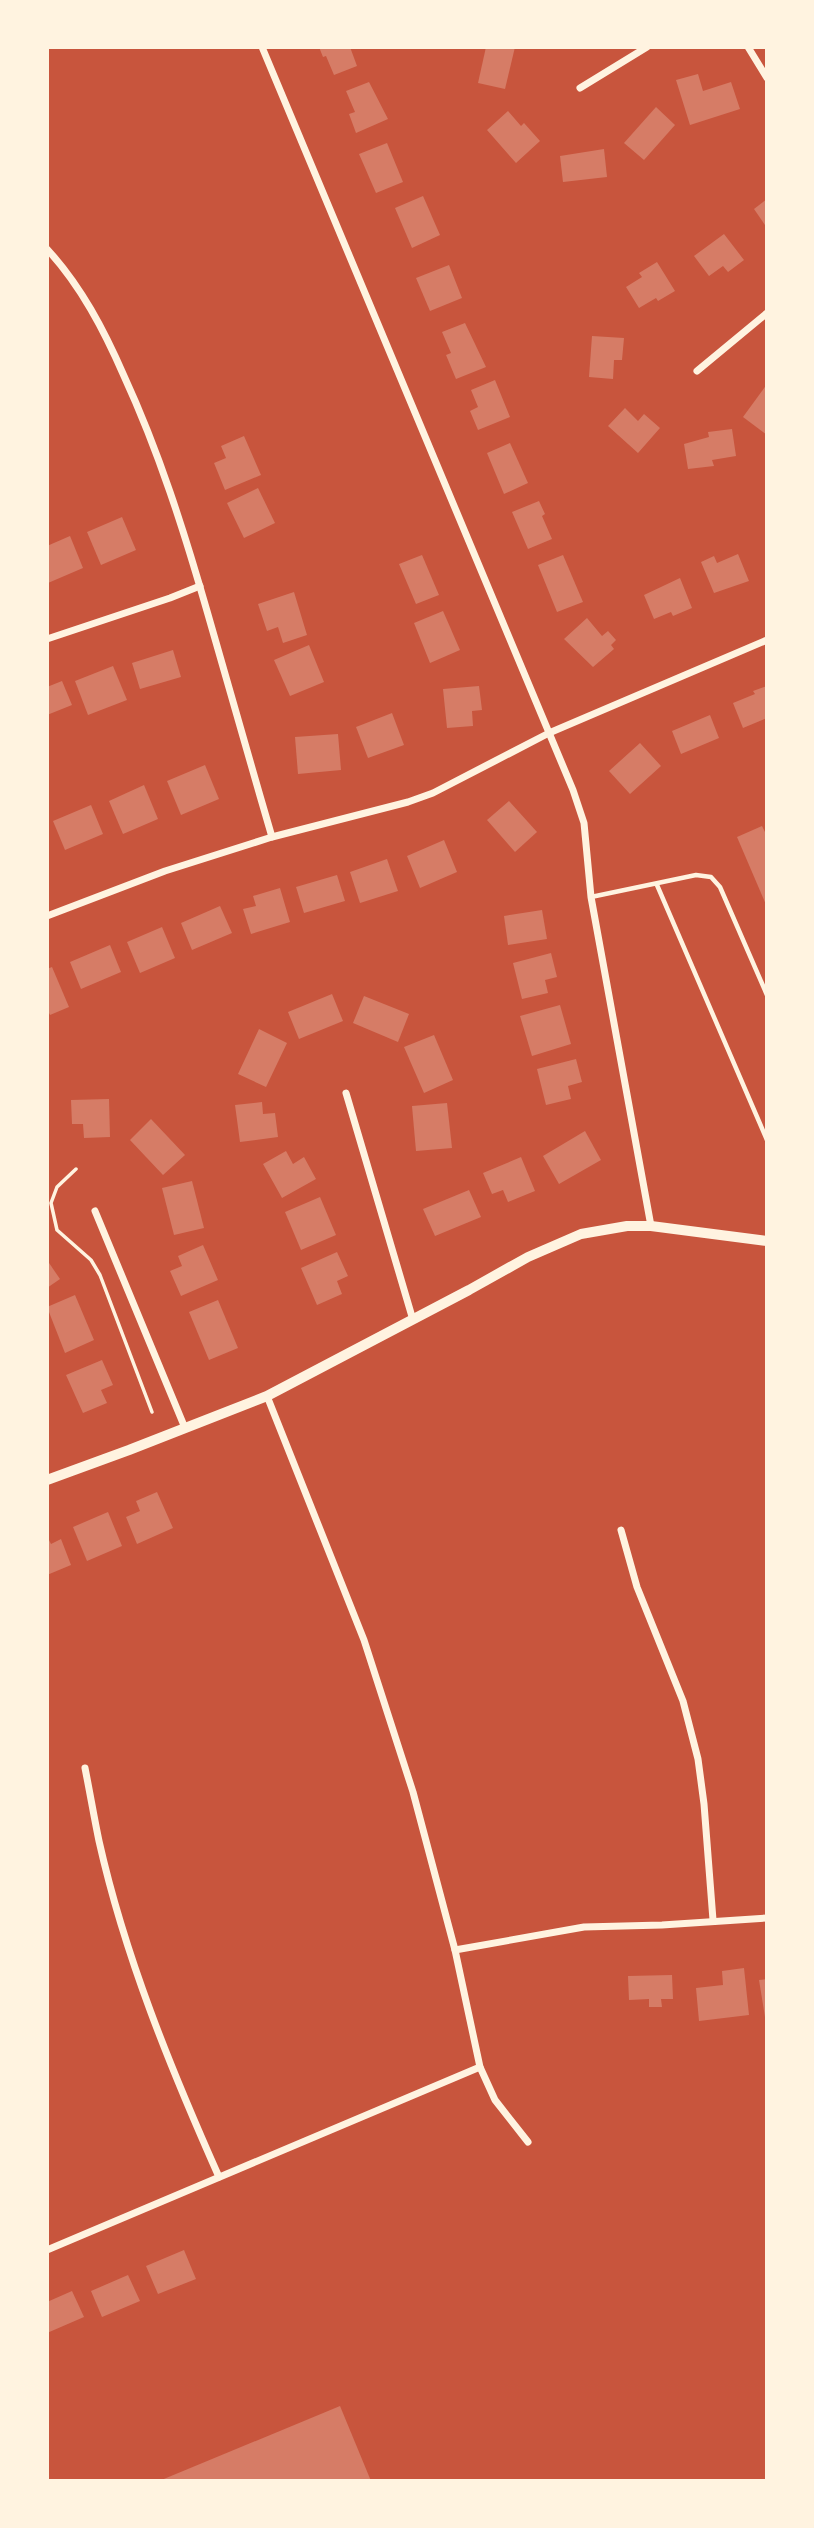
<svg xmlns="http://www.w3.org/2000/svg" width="814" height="2528" viewBox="0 0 814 2528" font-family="'Roboto Condensed',sans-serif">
  <rect width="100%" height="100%" fill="#c8553d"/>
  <g fill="#d67c66">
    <path d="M319,47H350L357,66L334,75L326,56L323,57Z"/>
    <path d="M486,47H515L505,89L478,83Z"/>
    <path d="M698,74L703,91L731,82L740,109L690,125L676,80Z"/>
    <path d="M369,82L388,119L356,133L349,114L355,112L346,91Z"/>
    <path d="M656,107L675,125L644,160L624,143Z"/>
    <path d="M508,111L521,126L524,123L540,141L516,163L487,130Z"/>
    <path d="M387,143L403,182L376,193L359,154Z"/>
    <path d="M604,149L607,177L563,182L560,156Z"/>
    <path d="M423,196L440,235L412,248L395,208Z"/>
    <path d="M767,199V228L754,209Z"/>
    <path d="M724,234L744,260L728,272L723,266L709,276L694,256Z"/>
    <path d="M657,262L675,291L658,301L656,298L639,308L626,287L642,277L639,273Z"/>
    <path d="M449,265L462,298L430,311L416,278Z"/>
    <path d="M465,323L486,367L456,379L446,355L451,353L442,332Z"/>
    <path d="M592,336L624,338L622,360H614L613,379L589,377Z"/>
    <path d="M495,380L510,417L478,430L470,411L478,407L471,390Z"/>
    <path d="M767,384V435L743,417Z"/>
    <path d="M625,408L638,421L644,414L660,428L638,453L608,426Z"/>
    <path d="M732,429L736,456L712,460L714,466L688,469L684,444L709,437L708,432Z"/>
    <path d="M244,436L261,475L225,490L214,463L226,458L221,446Z"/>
    <path d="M510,443L528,483L504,494L487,453Z"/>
    <path d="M258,488L275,523L244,538L227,503Z"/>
    <path d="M539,501L545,514L542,516L552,539L528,549L512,512Z"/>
    <path d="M122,517L136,550L101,565L87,532Z"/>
    <path d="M70,536L83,568L48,583L47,546Z"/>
    <path d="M738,554L749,581L714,593L701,562L714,556L717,563Z"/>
    <path d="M422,555L439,595L416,604L399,564Z"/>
    <path d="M563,555L583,602L557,612L538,565Z"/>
    <path d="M680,578L692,608L673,616L671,612L654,619L644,595Z"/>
    <path d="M294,592L307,635L283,643L278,627L267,631L258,604Z"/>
    <path d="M443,611L460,650L430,663L414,623Z"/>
    <path d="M587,618L602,636L608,631L616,640L611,645L614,649L593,667L564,639Z"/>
    <path d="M309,645L324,682L290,696L274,660Z"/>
    <path d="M173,650L181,677L140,689L132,663Z"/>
    <path d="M113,666L127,700L88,715L75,681Z"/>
    <path d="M62,681L72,705L47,715V687Z"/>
    <path d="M479,686L482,710L472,711L473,726L447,728L443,689Z"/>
    <path d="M767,686V718L743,728L733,703L755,694L753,691Z"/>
    <path d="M392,713L404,745L368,758L356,727Z"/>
    <path d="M710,715L719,738L681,754L672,731Z"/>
    <path d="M338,734L341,770L298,774L295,737Z"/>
    <path d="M640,743L661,766L630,794L609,771Z"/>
    <path d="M205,765L219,799L181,815L167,781Z"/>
    <path d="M144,785L158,819L123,834L109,801Z"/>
    <path d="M509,801L537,832L515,852L487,820Z"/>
    <path d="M91,805L103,834L65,850L53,821Z"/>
    <path d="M762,826L765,832L767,831V907L737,837Z"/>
    <path d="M444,840L457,872L420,888L407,856Z"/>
    <path d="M387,859L398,891L360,903L350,872Z"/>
    <path d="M337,875L345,901L304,913L296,887Z"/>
    <path d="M280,888L290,922L251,934L243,909L256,906L253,896Z"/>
    <path d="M220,906L232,933L192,950L181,923Z"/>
    <path d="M542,910L547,939L508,945L504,916Z"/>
    <path d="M162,927L175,958L140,973L127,942Z"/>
    <path d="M110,945L121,972L81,989L70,962Z"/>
    <path d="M551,953L557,977L545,980L548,993L522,999L513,963Z"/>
    <path d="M52,967L69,1007L50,1015L47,1009V969Z"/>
    <path d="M332,994L343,1021L299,1039L288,1012Z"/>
    <path d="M364,996L409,1014L398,1042L353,1023Z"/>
    <path d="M560,1005L571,1044L532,1056L520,1016Z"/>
    <path d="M259,1029L287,1043L266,1087L238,1074Z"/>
    <path d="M434,1035L453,1080L424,1093L404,1047Z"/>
    <path d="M576,1059L582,1082L568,1086L571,1099L546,1105L537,1069Z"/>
    <path d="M109,1099L110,1137L84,1138L83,1124H72L71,1100Z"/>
    <path d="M262,1102L263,1114L275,1113L278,1137L240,1142L235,1105Z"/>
    <path d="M447,1103L452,1148L416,1151L412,1106Z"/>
    <path d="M151,1119L185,1155L163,1175L130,1140Z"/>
    <path d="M585,1131L601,1160L559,1184L543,1156Z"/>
    <path d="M286,1151L293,1164L304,1157L316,1179L282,1198L263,1164Z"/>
    <path d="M521,1157L535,1191L508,1202L503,1190L492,1194L483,1173Z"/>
    <path d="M192,1181L204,1228L174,1235L162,1188Z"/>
    <path d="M469,1190L481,1217L435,1236L423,1209Z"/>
    <path d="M320,1197L336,1235L301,1250L285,1212Z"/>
    <path d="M203,1245L218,1280L181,1296L170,1271L182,1266L178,1256Z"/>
    <path d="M337,1252L348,1276L337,1281L342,1294L317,1305L301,1268Z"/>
    <path d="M47,1260L60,1279L47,1288Z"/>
    <path d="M75,1295L94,1340L65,1353L47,1307Z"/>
    <path d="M218,1300L238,1348L209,1360L189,1312Z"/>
    <path d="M102,1360L113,1385L101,1390L107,1403L83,1413L66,1375Z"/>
    <path d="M157,1492L173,1528L137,1544L126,1517L140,1511L136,1501Z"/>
    <path d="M108,1512L122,1546L87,1561L73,1527Z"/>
    <path d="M47,1536L51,1544L61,1539L71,1565L47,1575Z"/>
    <path d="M744,1968L749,2015L699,2021L696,1988L723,1985L722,1971Z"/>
    <path d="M672,1975L673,1999H661L662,2007H649V1999L629,2000L628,1976Z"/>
    <path d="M767,1979V2017H765L759,1980Z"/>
    <path d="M184,2250L196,2279L158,2294L146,2266Z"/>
    <path d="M128,2275L140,2301L102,2317L91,2291Z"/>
    <path d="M72,2291L84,2317L47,2333V2302Z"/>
    <path d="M340,2406L371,2481H159Z"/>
  </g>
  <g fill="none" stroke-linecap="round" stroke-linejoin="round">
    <path stroke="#fff3e0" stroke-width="3.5" d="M76,1169L57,1187L51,1203L57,1230L91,1260L100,1275L152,1412"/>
    <g stroke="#fff3e0" stroke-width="4.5">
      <path d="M657,885L767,1140"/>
      <path d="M591,897L696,875L711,877L720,887L767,995"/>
    </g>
    <g stroke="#fff3e0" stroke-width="7">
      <path d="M262,47L573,790L584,823L591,897L651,1226"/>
      <path d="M748,47L767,78"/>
      <path d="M580,88L647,47"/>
      <path d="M47,249C81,286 104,330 124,376C159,452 184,531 207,611C229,687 250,762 272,837"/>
      <path d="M697,371L767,313"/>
      <path d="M47,639L170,598L200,586"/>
      <path d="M47,916L165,871L272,837L408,802L433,793L549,733L767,640"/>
      <path d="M346,1093L413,1320"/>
      <path d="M95,1211L185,1428"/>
      <path d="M267,1396L364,1640L413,1792L455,1950L480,2067L495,2100L528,2142"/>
      <path d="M621,1530L637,1587L683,1701L698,1759L704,1804L713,1920"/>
      <path d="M85,1768C90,1793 94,1817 99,1841C125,1957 171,2069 219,2177"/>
      <path d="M455,1950L584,1927L662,1925L767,1918"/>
      <path d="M47,2250L480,2067"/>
    </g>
    <path stroke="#fff3e0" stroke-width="10" d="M47,1480L129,1450L267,1396L469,1290L528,1257L581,1234L627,1226H651L767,1241"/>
  </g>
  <rect width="814" height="2528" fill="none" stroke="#fff3e0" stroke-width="98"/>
</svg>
